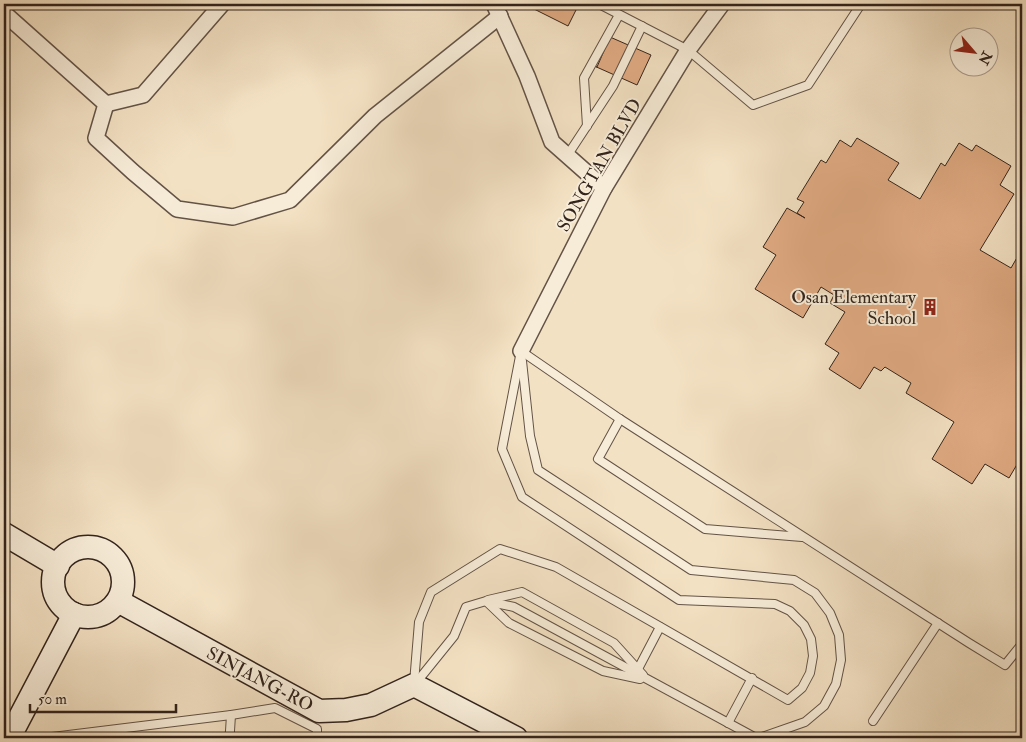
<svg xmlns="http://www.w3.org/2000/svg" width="1026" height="742" viewBox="0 0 1026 742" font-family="'IM FELL Double Pica',serif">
  <rect width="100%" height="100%" fill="#f3e1c3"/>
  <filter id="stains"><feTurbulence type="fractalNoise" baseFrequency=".004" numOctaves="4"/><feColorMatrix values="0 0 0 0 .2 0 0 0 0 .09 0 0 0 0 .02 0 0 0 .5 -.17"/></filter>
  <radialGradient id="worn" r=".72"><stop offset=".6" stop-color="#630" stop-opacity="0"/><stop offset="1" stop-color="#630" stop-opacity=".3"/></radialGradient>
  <g fill="#e0aa82" stroke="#33241c">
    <path d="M524,4H579L568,26Z"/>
    <path d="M610,37L651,55L637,85L592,65L597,67Z"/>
    <path d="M857,138L899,163L888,180L920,199L941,163L945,166L959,143L972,151L976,145L1011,166L1000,185L1014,194L980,250L1011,268L1022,249V456L1009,478L985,464L972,484L932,459L954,422L906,393L911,383L885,367L881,371L874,367L860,389L829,369L839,353L825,344L845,312L830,303L834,295L821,287L803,318L755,289L776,255L763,247L787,208L805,218L797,213L804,202L797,199L821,160L826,163L840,140L851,147Z"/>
  </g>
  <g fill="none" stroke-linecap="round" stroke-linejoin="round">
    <g stroke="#635346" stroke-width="10">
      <g id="lane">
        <path d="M601,5L688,50L753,105L808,85L861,4"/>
        <path d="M587,126L584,78L619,15"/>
        <path d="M567,156L613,86L642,26"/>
        <path d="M521,351L620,419L969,643L1005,665L1022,644"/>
        <path d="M522,361L530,436L538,470L691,570L794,580L815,593L830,613L839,635L841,660L836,684L824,706L805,722L759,738"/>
        <path d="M620,419L598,459L705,529L802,537"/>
        <path d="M488,600L522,592L614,643L643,675"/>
        <path d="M487,602L509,623L603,671L640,679"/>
        <path d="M638,669L660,627"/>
        <path d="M414,683L419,622L431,592L500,549L556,567L788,700L802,688L810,673L813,656L811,639L804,625L790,611L775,604L679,600L522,497L502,449L521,351"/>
        <path d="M416,683L454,636L466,607L486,601L514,607L756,738"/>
        <path d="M873,721L938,623"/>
        <path d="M728,723L752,678"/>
        <path d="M44,738L231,715L275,708L317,729V738"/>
        <path d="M229,738L230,731L231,715"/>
      </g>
    </g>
    <g stroke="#635346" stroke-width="18">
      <g id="street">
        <path d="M494,4L527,76L552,142L604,188"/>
        <path d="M4,13L106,104L96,138L133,172L177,209L233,217L290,200L375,116L500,16"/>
        <path d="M106,104L143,95L222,4"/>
        <path d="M521,351L604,188L688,50L722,4"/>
      </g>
    </g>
    <g stroke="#33241c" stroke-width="25">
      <g id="secondary">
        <path d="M4,534L58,566"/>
        <circle cx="88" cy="582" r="35"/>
        <path d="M118,601L319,711L346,710L371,705L414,685L516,738"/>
        <path d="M9,738L74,614"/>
      </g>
    </g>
    <use href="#lane" stroke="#f7ecd8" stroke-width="8"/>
    <use href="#street" stroke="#f7ecd8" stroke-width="15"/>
    <use href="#secondary" stroke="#f7ecd8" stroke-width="22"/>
  </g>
  <defs>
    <g id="building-bare" transform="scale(1.35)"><path d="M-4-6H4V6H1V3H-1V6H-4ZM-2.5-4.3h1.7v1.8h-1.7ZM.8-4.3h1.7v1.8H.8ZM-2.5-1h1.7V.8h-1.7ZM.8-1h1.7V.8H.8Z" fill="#8f2418" stroke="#f7ecd8" stroke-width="2.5" paint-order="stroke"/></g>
  </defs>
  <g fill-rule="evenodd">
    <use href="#building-bare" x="930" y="307"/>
  </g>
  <g text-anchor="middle" stroke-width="4" stroke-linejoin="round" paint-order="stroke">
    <g font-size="18" fill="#33241c" stroke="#f7ecd8">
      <text transform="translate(599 165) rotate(-60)" y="6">SONGTAN BLVD</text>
      <text transform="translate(260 679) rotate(28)" y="6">SINJANG-RO</text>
    </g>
    <g font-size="18" fill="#33241c" stroke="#f7ecd8" text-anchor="end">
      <text x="916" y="303">Osan Elementary<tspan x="916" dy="21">School</tspan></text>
    </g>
  </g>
  <rect width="1026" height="742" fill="none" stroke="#f3e1c3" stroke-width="20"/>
  <rect x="5" y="5" width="1016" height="732" fill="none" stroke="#33241c" stroke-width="2.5"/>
  <rect x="10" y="10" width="1006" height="722" fill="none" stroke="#33241c"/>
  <g transform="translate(974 52) rotate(118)"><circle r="24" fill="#f7ecd8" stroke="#a99c8d"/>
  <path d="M0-4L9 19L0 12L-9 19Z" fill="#8f2418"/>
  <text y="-8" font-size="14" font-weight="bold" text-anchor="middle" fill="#33241c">N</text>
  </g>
  <path d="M30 704v8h146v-8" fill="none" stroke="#33241c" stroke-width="2.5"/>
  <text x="38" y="704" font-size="15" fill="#33241c" stroke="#f7ecd8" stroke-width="4" paint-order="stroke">50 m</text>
  <rect width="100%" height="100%" filter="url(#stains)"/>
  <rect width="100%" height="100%" fill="url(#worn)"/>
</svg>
